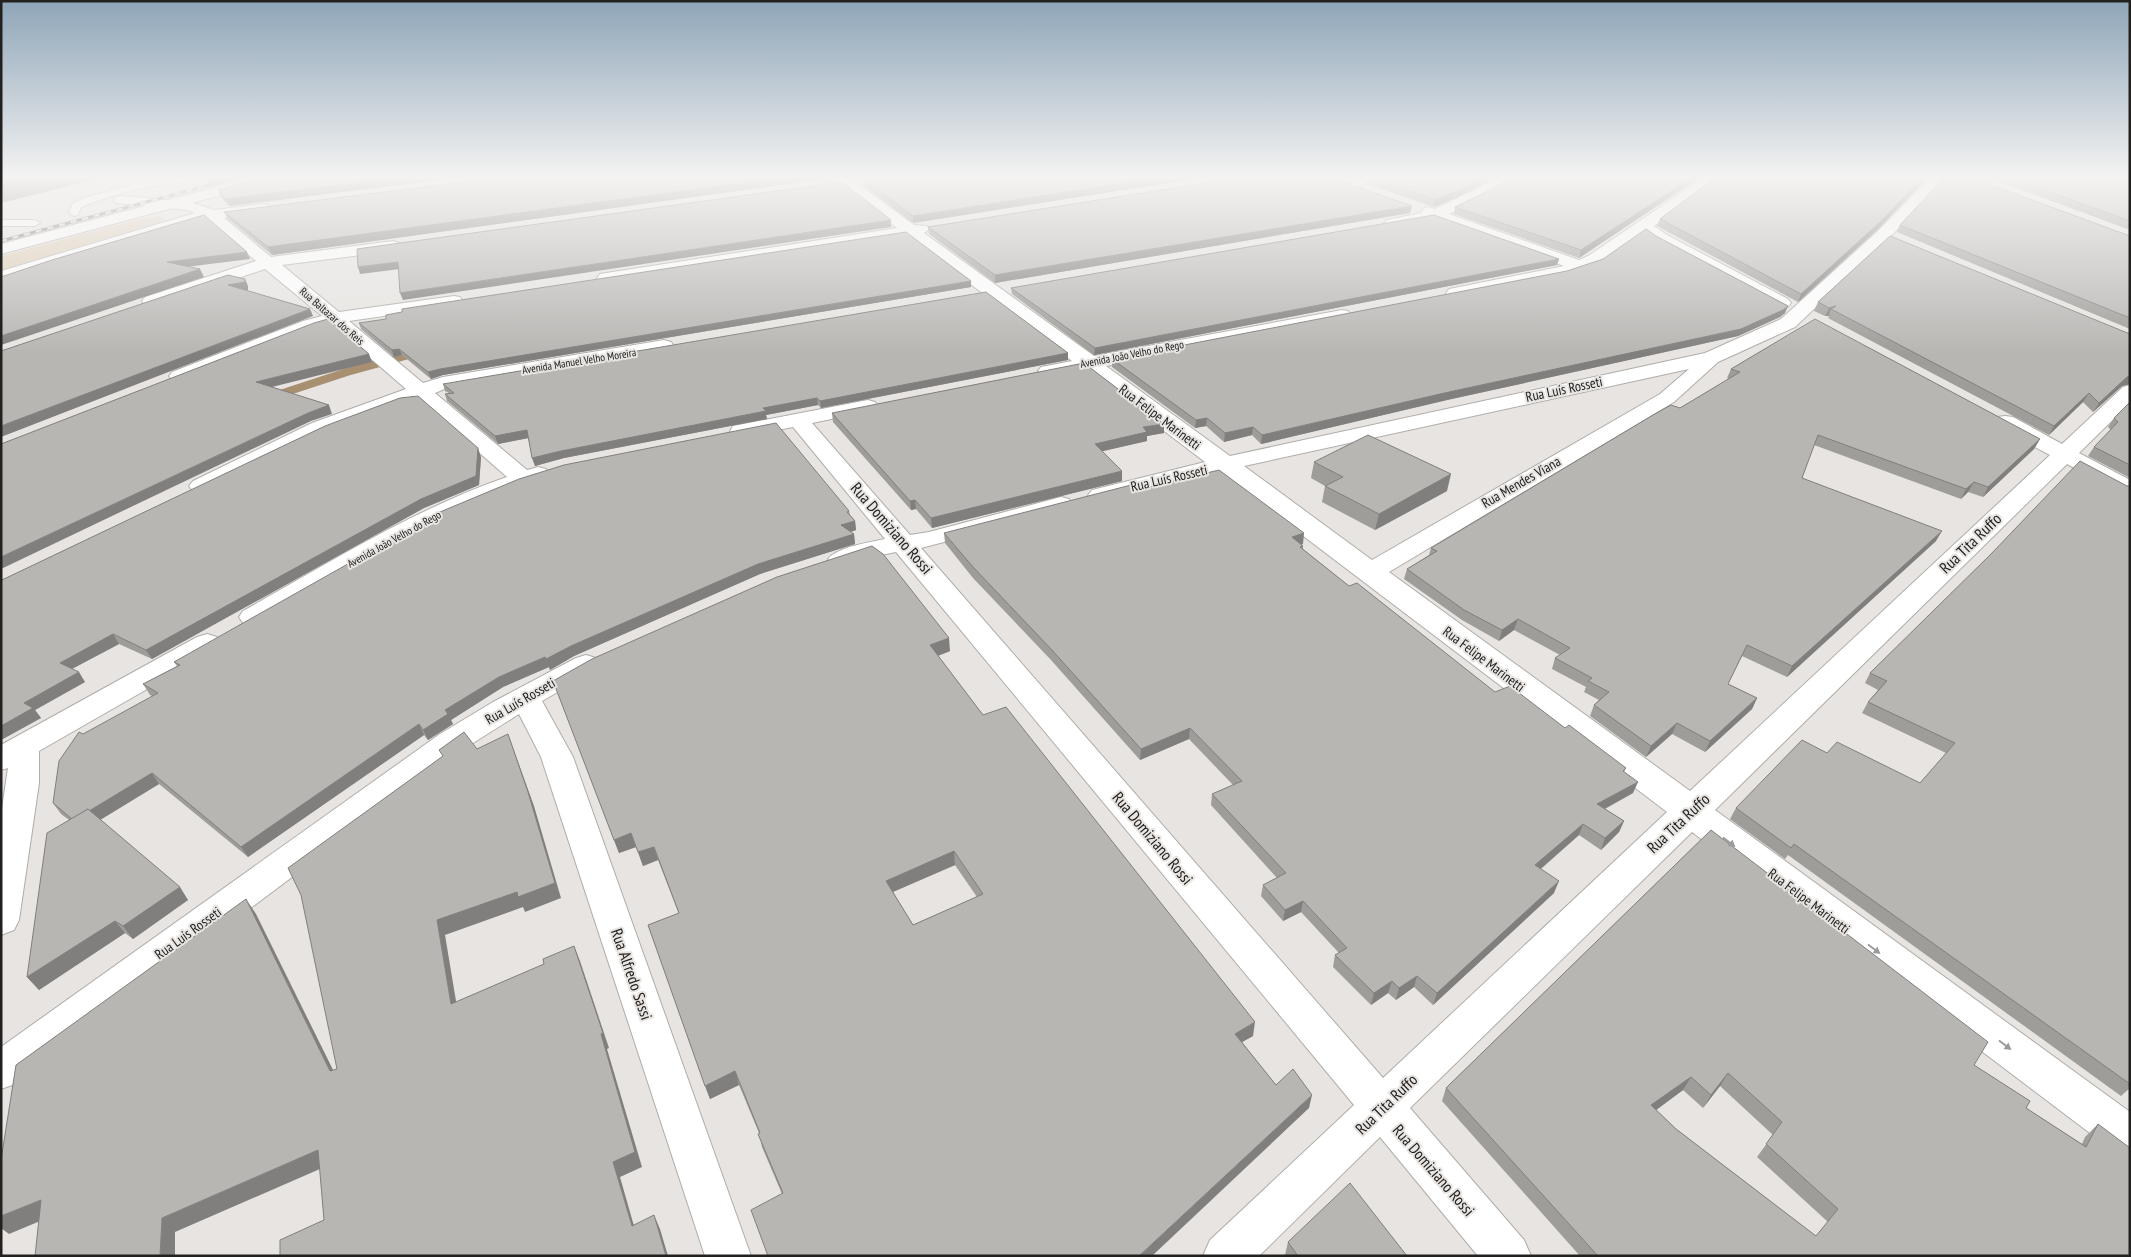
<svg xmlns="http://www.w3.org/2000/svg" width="2131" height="1257" viewBox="0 0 2131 1257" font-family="'PT Sans Narrow',sans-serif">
  <rect width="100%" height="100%" fill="#e7e4e1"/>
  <path fill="#ddcbb4" d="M158,216L166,218L160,222L1,270V256L140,219Z"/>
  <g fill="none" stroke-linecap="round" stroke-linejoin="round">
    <path stroke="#a78f70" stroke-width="8" d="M274,396L347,372L416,353"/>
    <g stroke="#afadaa" stroke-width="2">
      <g id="lane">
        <path d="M158,178H201L197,181C157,183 118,192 81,207L78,215L74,216L69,213L73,203L90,196Z"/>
        <path d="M1362,178H1376L1351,189L1346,186Z"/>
        <path d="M1,220H35L40,223L35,226H1Z"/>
      </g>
    </g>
    <g stroke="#afadaa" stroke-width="2">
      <g id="street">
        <path d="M439,178H458L437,191H427L425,188Z"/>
        <path d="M833,178H850L914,225L927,226L929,229L924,233L1094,356L1342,310L1348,311L1351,315L1348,319L1342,320L1106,366L1230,456L1705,353L1781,319L1878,231L1930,178H1945L1890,237L1795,327L1718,362L1674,402L1389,572L1690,791L2050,455L1997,427L1994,422L1997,417L2005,416L2013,417L2062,444L2123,387L2130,385V403L2079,453L2130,480V496L2122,494L2067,464L1715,810L2130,1112V1158L2115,1152L1692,832L1410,1108L1524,1240L1531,1256H1478L1380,1137L1259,1256H1203L1210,1240L1354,1105L896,552L876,556L841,567L832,564L828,559C837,547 871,542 885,539L793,427L741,437L733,436L730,431L733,426L868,400L875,402L878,406L875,410L812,423L910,535L929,532L1061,497L1069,499L1073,504L1069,509L921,548L1383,1078L1667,812L1219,472L1100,502L1092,500L1088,495L1092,490L1205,462L1084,370L1048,377L1041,375L1038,371L1041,367L1072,361L907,236L606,283L600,282L597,278L600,274L606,273L897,228ZM1689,369L1660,394L1372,560L1244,466Z"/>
        <path d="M1499,178H1517L1486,197L1449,214L1579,260L1588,256L1703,178H1720L1654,226L1667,235L1788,299L1791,303L1788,307L1782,308L1776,307L1655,241L1644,233L1600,264L1586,270L1565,276L1455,298L1449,297L1446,293L1449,289L1564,266L1434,219L1392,228L1387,226L1384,223L1387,220L1421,213L1423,209L1428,207L1435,209Z"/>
        <path d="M121,196L190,202L214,210L263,204L268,205L270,208L268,211L224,218L271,257L393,241L399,243L401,246L399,249L393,251L282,265L339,312L454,296L460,297L463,301L460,305L454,306L349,321L423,383L443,377L664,340L671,342L674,346L671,350L664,352L447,388L435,393L527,470L538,467L546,469L549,474L546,479L489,499L443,520L263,623L253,625L243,623L239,617L243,611C329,563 414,509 507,477L418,399L328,433L209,491L201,493L193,491L189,486L193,481L312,423L406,389L332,325L317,329L186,380L179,382L172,380L169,376L172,372L303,321L322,316L265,269L157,305L151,306L145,305L142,301L145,297L256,261L208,220L192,222L1,282V271L195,213L188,210L116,203L114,200L116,197Z"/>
        <path d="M207,634L217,637L221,643L217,649L39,751V783L19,920L14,930L1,935V815L8,768L1,770V745L197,637Z"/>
        <path d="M586,655L596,658L600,664L596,670L542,701L573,757L751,1256H705L541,757L519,714L462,750L15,1084L1,1089V1047L440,734L493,702L576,658Z"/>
      </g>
    </g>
    <g stroke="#afadaa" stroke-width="2">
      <path id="highway" d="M251,178H276L274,181L1,254V244Z"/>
    </g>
    <use href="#lane" fill="#fff" fill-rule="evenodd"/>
    <use href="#street" fill="#fff" fill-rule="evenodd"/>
    <use href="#highway" fill="#fff" fill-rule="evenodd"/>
    <g stroke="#72706e" stroke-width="3">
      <path id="rail" d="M1,241L236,178"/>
    </g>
    <use href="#rail" stroke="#e7e4e1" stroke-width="2" stroke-dasharray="6" stroke-linecap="butt"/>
  </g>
  <g fill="#9e9d9a" fill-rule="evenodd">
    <path d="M205,178H242L212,186Z"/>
    <path d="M261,178H454L229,206L221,197L218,190Z"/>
    <path d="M497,178H831L272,255L228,219L224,212Z"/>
    <path d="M868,178H1200L913,223L864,186L863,179Z"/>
    <path d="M1368,178H1494L1460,196L1434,207L1367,184Z"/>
    <path d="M1510,178H1699L1579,258L1454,214L1455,207L1484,193Z"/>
    <path d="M1715,178H1927L1877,230L1798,302L1657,226L1660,219Z"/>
    <path d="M1989,178H2130V230Z"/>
    <path d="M1410,213L995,283L929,234L928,227Z"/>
    <path d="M1900,225L2130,236V329L1897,232Z"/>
    <path d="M1656,236L1785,313L1780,317L1738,336L1447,400L1261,444L1252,435L1224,442L1206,426L1195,428L1112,367V359L1567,271L1603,259Z"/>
    <path d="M1559,259L1557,265L1094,355L1012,294L1011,288Z"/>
    <path d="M971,281V287L443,375L431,379L402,355L394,357L361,329L359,323Z"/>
    <path d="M1818,302L2130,334V384L2122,386L2093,412L2083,402L2049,435L1828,318L1829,316H1825L1814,311Z"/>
    <path d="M1068,353V360L821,408L818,405L766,415L767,419L564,458L535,466L528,438L498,444L447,401L445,394L449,393L445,391L443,384Z"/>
    <path d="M1731,369L2040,439L2034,449L1983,497L1968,492L1961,499L1814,445L1802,478L1936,541L1787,677L1742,656L1728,684L1757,698L1752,709L1705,752L1672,734L1646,757L1590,716L1594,705L1599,700L1584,692L1586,687L1552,669L1555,658L1560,655L1514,630L1499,641L1462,620L1404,579L1407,569L1429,555L1431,548L1680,408L1729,379L1727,378Z"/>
    <path d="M2130,402V478L2088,456L2094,447L2111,430L2108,427L2114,418Z"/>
    <path d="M832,413L1164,433L1147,436V441L1102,451L1122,471V481L932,528L916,509L911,510L833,422Z"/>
    <path d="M481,457L479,485L424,508L152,659L119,644L72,669L85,682L35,710L41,718L1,740V580Z"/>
    <path d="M1314,462L1447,491L1375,530L1322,502L1325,486L1311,478Z"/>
    <path d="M2127,486H2130V1088L2121,1096L1788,855L1785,859L1730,819L1736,808L1827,753L1920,783L1946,753L1862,713L1868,702L1878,690L1865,683L1870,673Z"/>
    <path d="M1140,489L1303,544H1301L1303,546V549L1349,586L1495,692L1565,728L1626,768L1624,772L1633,793L1605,809L1624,821L1619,832L1601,850L1579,835L1541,869L1554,893L1433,1005L1414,987L1396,1000L1388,993L1371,1005L1333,967L1335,955L1339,953L1301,912L1283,921L1261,896L1263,885L1277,878L1211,805L1212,794L1233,785L1189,739L1140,760L1051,660L973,578L945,543L944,533Z"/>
    <path d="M849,511L850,515L855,521L856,530L850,532L854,534L855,544L760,574L574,656L550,670L549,667L503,687L451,720L453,724L428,740L424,735L248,857L159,784L100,820L188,900L133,939L125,933L39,990L27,977L69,820L61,814L53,803L152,696L150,695L143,684L177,666L174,662Z"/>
    <path d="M950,651L938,656L983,715L1253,1036L1242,1042L1276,1085L1309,1108L782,1194L762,1147L759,1133L739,1085L710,1099L648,925L679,914L658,860L643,866L636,847L619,853L553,681ZM955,865L977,897L913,925L893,892Z"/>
    <path d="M1711,830L1974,1065L2026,1108L2082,1144L2085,1137L2098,1124L2130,1256H1580L1442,1101L1446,1088ZM1720,1086L1773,1135L1757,1157L1828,1222L1816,1236L1676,1129L1656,1110L1683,1090L1703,1108Z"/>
    <path d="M1288,1242L1407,1256H1285V1255Z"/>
  </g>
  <g fill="#817f7d">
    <path d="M25,178H101L1,203V184Z"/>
    <path d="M208,178H242L212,186Z"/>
    <path d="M395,178H454L229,206L226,199Z"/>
    <path d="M779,178H831L272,255L268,247Z"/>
    <path d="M1155,178H1200L913,223V216Z"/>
    <path d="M1482,178H1494L1460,196L1434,207L1435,200Z"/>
    <path d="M1691,178H1699L1579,258L1581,250Z"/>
    <path d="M1923,178H1927L1877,230L1798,302L1801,294Z"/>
    <path d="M1412,206L1410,213L995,283V275Z"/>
    <path d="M891,220V227L403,300L400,293Z"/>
    <path d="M247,252L250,259L170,269L167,262Z"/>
    <path d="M1559,259L1557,265L1094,355L1095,348Z"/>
    <path d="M398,262L400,269L360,274L358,267Z"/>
    <path d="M200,269L204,277L1,345V336Z"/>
    <path d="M245,279L248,286V290L231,292L228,285Z"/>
    <path d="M971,281V287L443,375L431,379L428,372L440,369Z"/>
    <path d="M1788,306L1785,313L1780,317L1738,336L1447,400L1261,444L1262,435Z"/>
    <path d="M1836,306L1831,309L1829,316H1825L1829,308Z"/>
    <path d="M310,309L313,316L1,437V426Z"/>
    <path d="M399,349L402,355L394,357L392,350Z"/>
    <path d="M1068,353V360L821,408L820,401Z"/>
    <path d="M369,354L372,362L260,390L256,382Z"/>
    <path d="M2130,376V384L2122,386L2093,412L2099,403L2127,377Z"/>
    <path d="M2089,393L2083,402L2049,435L2054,426Z"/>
    <path d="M817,398L818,405L766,415L767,419L564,458L535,466L532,458L561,451L763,408Z"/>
    <path d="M329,405L332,414L311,421L1,569V557L308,413Z"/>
    <path d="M1207,418L1206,426L1195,428L1196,420Z"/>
    <path d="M1164,424V433L1147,436V441L1095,453V444L1143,427Z"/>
    <path d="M1253,427L1252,435L1224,442L1225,433Z"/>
    <path d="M527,430L529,438L498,444L495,436Z"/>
    <path d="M2040,439L2034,449L1983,497L1988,487Z"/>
    <path d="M478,448L481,457L479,485L424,508L152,659L146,650Z"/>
    <path d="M1122,471V481L932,528L931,518Z"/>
    <path d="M1451,474L1447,491L1375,530L1379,514Z"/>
    <path d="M1974,482L1968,492L1961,499L1966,489Z"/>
    <path d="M915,500L916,509L911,510L910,501Z"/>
    <path d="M855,521L856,530L842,535L841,525Z"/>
    <path d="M1942,531L1936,541L1787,677L1792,666Z"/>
    <path d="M1304,533L1303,544L1290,548L1292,537Z"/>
    <path d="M854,534L855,544L760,574L574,656L550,670L549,667L503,687L451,720L453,724L428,740L423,730L445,710L499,677L758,564Z"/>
    <path d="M1518,619L1514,630L1499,641L1502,630Z"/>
    <path d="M113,634L119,644L66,672L60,663Z"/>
    <path d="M949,638L950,651L932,658L930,645Z"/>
    <path d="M79,672L85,682L35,710L41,718L1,740V726L24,703Z"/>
    <path d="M1757,698L1752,709L1705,752L1710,741Z"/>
    <path d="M1677,723L1672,734L1646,757L1651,746Z"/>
    <path d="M419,724L424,735L248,857L241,847Z"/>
    <path d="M1190,728L1189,739L1140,760L1141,749Z"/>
    <path d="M508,734L534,806L561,898L525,912L523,907L445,935L459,1019L451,1004L437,920Z"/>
    <path d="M152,773L159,784L82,831L74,820Z"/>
    <path d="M1638,782L1633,793L1593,815L1597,804Z"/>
    <path d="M1624,821L1619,832L1601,850L1605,838Z"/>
    <path d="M1583,824L1579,835L1531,877L1535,865Z"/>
    <path d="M631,833L636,847L619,853L614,840Z"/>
    <path d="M654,847L658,860L643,866L638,852Z"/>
    <path d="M954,851L955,865L888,894L886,881Z"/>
    <path d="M1559,881L1554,893L1433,1005L1437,993Z"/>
    <path d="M180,887L188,900L133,939L123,926Z"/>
    <path d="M246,899L256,914L341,1086L330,1071Z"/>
    <path d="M1303,901L1301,912L1283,921L1285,910Z"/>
    <path d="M115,921L125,933L39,990L27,977Z"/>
    <path d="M574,946L580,961L609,1048L607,1049L642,1167L620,1177L638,1240L632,1226L613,1162Z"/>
    <path d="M1417,976L1414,987L1396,1000L1399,988Z"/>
    <path d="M1392,981L1388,993L1371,1005L1374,993Z"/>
    <path d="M1255,1022L1253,1036L1233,1047L1235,1034Z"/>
    <path d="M735,1071L739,1085L710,1099L705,1086Z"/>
    <path d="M1728,1073L1720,1086L1703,1108L1711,1095Z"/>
    <path d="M1691,1077L1683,1090L1644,1119L1651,1105Z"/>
    <path d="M1312,1095L1309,1108L1152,1256H1139Z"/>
    <path d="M318,1150L329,1165L175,1232V1256H160L162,1218Z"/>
    <path d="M41,1200L57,1214L9,1234L1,1228V1216Z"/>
    <path d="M654,1215L660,1229L668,1256H666Z"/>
  </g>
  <g fill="#b8b6b3" stroke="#817f7d" fill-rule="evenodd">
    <path d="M1,178H25L1,184Z"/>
    <path d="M261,178H395L226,199L218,190Z"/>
    <path d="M497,178H779L268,247L224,212Z"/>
    <path d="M868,178H1155L913,216L863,179Z"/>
    <path d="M1237,178H1331L1412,206L995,275L928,227Z"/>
    <path d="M1372,178H1482L1462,189L1435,200Z"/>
    <path d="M1510,178H1691L1581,250L1455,207L1484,193Z"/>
    <path d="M1715,178H1923L1880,222L1801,294L1660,219Z"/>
    <path d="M1944,178H1972L2130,236V318L1900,225Z"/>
    <path d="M2011,178H2130V221Z"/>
    <path d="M842,182L891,220L400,293L398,262L358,267L357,249Z"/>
    <path d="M204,215L247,252L167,262L200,269L1,336V277L52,260Z"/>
    <path d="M1434,215L1559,259L1095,348L1011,288Z"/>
    <path d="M1646,229L1656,236L1788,306L1783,310L1741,329L1449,392L1262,435L1253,427L1225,433L1207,418L1196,420L1112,359L1567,271L1603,259Z"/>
    <path d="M906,232L971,281L440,369L428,372L399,349L392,350L359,323L386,319V315L402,312V309Z"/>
    <path d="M1890,236L2130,334V376L2127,377L2099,403L2089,393L2054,426L1831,309L1836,306L1829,308L1818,302Z"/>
    <path d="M228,275L245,279V282L228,285L310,309L1,426V351Z"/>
    <path d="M986,292L1068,353L820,401L817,398L763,408L766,411L561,451L532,458L527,430L495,436L445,394L454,393L443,384Z"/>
    <path d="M328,319L369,354L256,382L329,405L308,413L1,557V444L314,323Z"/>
    <path d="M1815,319L2040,439L1988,487L1974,482L1966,489L1818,435L1802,478L1942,531L1792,666L1747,645L1728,684L1757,698L1710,741L1677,723L1651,746L1594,705L1609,692L1588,681L1592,678L1555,658L1570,648L1518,619L1502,630L1464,610L1407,569L1437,551L1431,548L1653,415L1671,405L1680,408L1740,372L1731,369Z"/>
    <path d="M1084,363L1164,424L1143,427L1147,432L1095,444L1122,471L931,518L915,500L910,501L832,413Z"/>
    <path d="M418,396L478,448L476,476L421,499L146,650L113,634L60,663L79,672L24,703L33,708L1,726V580L4,579L325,426L400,398Z"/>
    <path d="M2130,402V465L2094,447L2118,422L2114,418Z"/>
    <path d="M776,423L849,511L847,512L855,521L841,525L854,534L758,564L571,646L546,659L545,657L499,677L445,710L448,714L423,730L419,724L241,847L152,773L89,811L88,809L72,819L53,803L59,761L79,732L83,734L158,693L143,684L180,665L174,662L440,512L519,479L564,465Z"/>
    <path d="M1368,435L1451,474L1379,514L1325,486L1343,477L1314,462Z"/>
    <path d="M2080,461L2127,486H2130V1084L1794,844L1791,848L1736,808L1802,740L1827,753L1837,742L1920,783L1955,743L1868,702L1887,681L1870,673L1991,554Z"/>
    <path d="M1219,470L1304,533L1292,537L1303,546L1300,547L1349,586L1357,583L1495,692L1510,686L1565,728L1569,725L1626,768L1623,771L1638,782L1597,804L1624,821L1605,838L1583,824L1535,865L1559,881L1437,993L1417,976L1399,988L1392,981L1374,993L1335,955L1347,948L1303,901L1285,910L1263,885L1286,873L1212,794L1242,781L1190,728L1141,749L1051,649L973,567L944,533L1135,484L1140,489Z"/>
    <path d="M872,546L883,554L949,638L930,645L983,715L1006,707L1255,1022L1235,1034L1276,1085L1293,1069L1312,1095L1139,1256H768L751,1210L783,1193L758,1134L760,1133L735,1071L705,1086L648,925L679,913L654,847L638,852L631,833L614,840L553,681L592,659L777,577ZM954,851L983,894L913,925L886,881Z"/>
    <path d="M464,732L477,749L508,734L528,792L555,883L518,897L517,892L437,920L451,1004L544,964L543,959L574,946L603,1033L601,1034L635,1152L613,1162L632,1226L654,1215L666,1256H280V1240L324,1220L318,1150L162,1218L160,1256H35L41,1200L1,1216V1160L16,1065L246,899L330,1071L337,1069L301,895L288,868L443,756L439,750Z"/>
    <path d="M88,809L180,887L123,926L115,921L27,977L47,833Z"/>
    <path d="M1711,830L1988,1042L1974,1065L2030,1101L2026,1108L2086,1147L2098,1124L2130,1148V1256H1598L1446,1088ZM1728,1073L1782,1122L1766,1144L1838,1209L1816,1236L1676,1129L1651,1105L1691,1077L1711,1095Z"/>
    <path d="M1350,1183L1407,1256H1298L1288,1242Z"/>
  </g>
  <defs><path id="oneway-solid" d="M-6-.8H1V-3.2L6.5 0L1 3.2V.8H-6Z" transform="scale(1.25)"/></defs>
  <g fill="#9c9b9b">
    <use href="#oneway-solid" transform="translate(1729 842) rotate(37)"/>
    <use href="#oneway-solid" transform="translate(1874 949) rotate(37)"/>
    <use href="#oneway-solid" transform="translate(2005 1045) rotate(37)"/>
  </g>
  <linearGradient id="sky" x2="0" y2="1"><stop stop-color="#8ea5b8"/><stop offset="0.5" stop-color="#f4f3f2"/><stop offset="1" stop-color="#f4f3f2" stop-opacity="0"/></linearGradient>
  <rect width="2131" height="354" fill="url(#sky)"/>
  <g text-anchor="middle" stroke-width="4" stroke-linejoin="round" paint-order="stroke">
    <g font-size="11" fill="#222120" stroke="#e7e4e1">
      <text transform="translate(332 316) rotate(41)" y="4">Rua Baltazar dos Reis</text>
      <text transform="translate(1132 354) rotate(-11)" y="4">Avenida João Velho do Rego</text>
      <text transform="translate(579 361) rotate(-9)" y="4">Avenida Manuel Velho Moreira</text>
      <text transform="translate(394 539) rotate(-29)" y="4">Avenida João Velho do Rego</text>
    </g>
    <g font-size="14" fill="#222120" stroke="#e7e4e1">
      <text transform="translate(1564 389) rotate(-12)" y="5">Rua Luís Rosseti</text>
      <text transform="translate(1160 417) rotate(37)" y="5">Rua Felipe Marinetti</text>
      <text transform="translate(1169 478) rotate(-13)" y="5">Rua Luís Rosseti</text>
      <text transform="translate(1521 482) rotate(-30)" y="5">Rua Mendes Viana</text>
      <text transform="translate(1484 659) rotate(37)" y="5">Rua Felipe Marinetti</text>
      <text transform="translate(520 701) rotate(-30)" y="5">Rua Luís Rosseti</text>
      <text transform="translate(1809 901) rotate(37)" y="5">Rua Felipe Marinetti</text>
      <text transform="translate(188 933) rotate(-36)" y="5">Rua Luís Rosseti</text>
    </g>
    <g font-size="16" fill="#222120" stroke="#e7e4e1">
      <text transform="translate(892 528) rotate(49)" y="6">Rua Domiziano Rossi</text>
      <text transform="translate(1970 543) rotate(-44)" y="6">Rua Tita Ruffo</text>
      <text transform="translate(1678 823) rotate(-43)" y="6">Rua Tita Ruffo</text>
      <text transform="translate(1153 838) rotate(50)" y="6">Rua Domiziano Rossi</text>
      <text transform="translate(632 974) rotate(71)" y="6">Rua Alfredo Sassi</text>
      <text transform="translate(1386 1104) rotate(-44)" y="6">Rua Tita Ruffo</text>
      <text transform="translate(1434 1170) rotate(49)" y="6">Rua Domiziano Rossi</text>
    </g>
  </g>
  <rect width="2131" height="1257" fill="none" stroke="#222120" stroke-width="5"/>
</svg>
